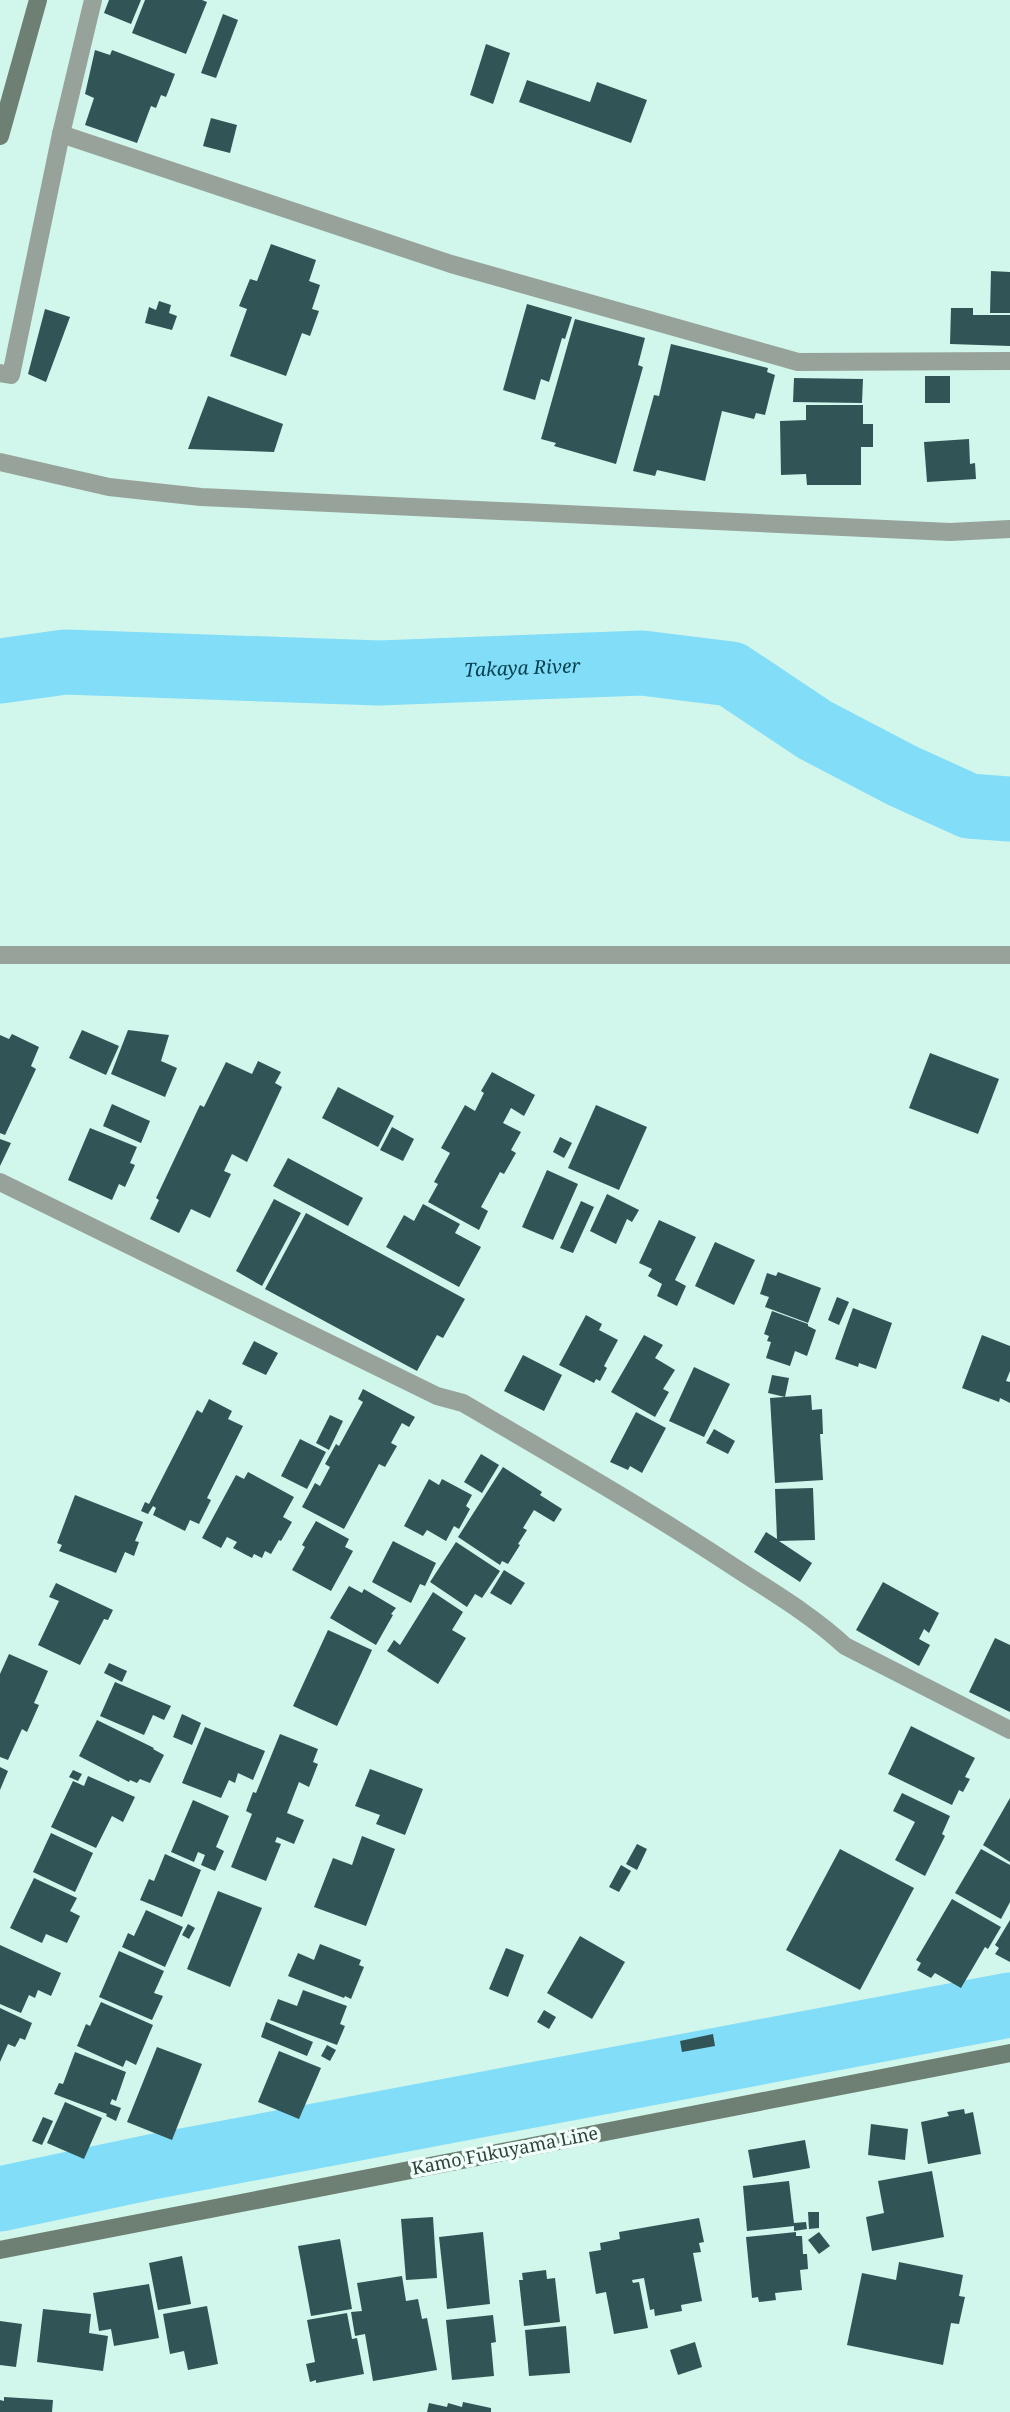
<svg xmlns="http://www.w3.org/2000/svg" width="1010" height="2412" viewBox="0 0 1010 2412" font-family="'Noto Serif',serif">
  <rect width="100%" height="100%" fill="#d1f6eb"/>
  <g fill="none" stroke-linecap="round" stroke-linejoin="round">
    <g stroke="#81ddf8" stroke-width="65">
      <path id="s1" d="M0,671L65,662L379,673L642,663L731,674L815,730L903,776L969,806L1010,809"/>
      <path d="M0,2199L151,2167L1010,2005"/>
    </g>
  </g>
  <g fill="#315556">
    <path d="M109,0H141L131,24L104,13Z"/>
    <path d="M145,0H202L207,2L186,54L132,33Z"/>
    <path d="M223,14L238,20L216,78L201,73Z"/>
    <path d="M486,44L510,53L493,104L470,95Z"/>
    <path d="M95,50L110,55L112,50L175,74L166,97L161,95L156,108L151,106L137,143L85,125L94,98L85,94Z"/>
    <path d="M527,80L590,102L597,82L647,100L631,143L519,102Z"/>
    <path d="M211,118L237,125L230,153L203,146Z"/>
    <path d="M271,244L316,260L309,281L320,285L312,309L319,311L310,336L302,333L286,376L230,356L247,309L239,306L250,279L257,281Z"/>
    <path d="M991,271L1010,272V313H990Z"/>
    <path d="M159,301L171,305L169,313L177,316L172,330L145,323L149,307L156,310Z"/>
    <path d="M527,304L572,317L565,339L562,338L549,382L541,379L535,400L503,390Z"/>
    <path d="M951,308H973V315H1010V346L950,344Z"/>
    <path d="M45,309L70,317L46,382L28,374Z"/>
    <path d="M575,319L645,338L638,365L643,367L616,464L554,446L556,443L541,439Z"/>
    <path d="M671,344L768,368L767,372L775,375L765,415L756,413L754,419L722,411L705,481L657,470L655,476L633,471L654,395L659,396Z"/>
    <rect x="925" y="376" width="25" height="27"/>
    <path d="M794,378L863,379L862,403L793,402Z"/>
    <path d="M208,396L283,424L274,452L188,449Z"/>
    <path d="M806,405H863V424H873V447H861V485H807L806,474L781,475L780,421L806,420Z"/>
    <path d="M969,439L970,464L975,463L976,479L927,482L924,442Z"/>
    <path d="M82,1030L119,1046L106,1075L69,1058Z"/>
    <path d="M128,1030L169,1035L161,1061L177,1068L165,1097L111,1074Z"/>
    <path d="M12,1034L39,1047L31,1066L36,1069L5,1135L0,1133V1035L9,1039Z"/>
    <path d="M930,1053L999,1079L978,1134L909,1108Z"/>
    <path d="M258,1061L281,1072L275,1083L282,1087L247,1162L232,1154L224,1171L231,1174L210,1218L191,1209L179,1233L150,1219L159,1200L156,1198L200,1105L204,1107L226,1062L252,1074Z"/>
    <path d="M492,1072L535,1095L524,1116L511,1108L503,1123L521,1132L511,1150L516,1153L504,1174L500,1172L481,1207L488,1211L479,1230L428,1202L438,1184L434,1182L450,1153L441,1148L465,1105L475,1111L484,1093L481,1091Z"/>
    <path d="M338,1087L394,1116L378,1147L322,1118Z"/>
    <path d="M112,1104L150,1121L141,1143L103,1126Z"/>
    <path d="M596,1105L647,1127L619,1190L568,1168Z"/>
    <path d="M392,1127L414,1139L403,1161L380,1150Z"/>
    <path d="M90,1128L137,1147L130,1163L135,1165L125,1187L119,1184L112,1200L68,1180Z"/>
    <path d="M560,1137L572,1143L564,1158L553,1152Z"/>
    <path d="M0,1139L11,1143L0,1166Z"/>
    <path d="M288,1158L363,1198L348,1226L273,1186Z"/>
    <path d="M547,1170L578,1184L553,1240L522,1227Z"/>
    <path d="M607,1194L639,1210L632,1222L627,1219L616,1244L590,1231Z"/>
    <path d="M274,1199L301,1213L262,1286L236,1271Z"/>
    <path d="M581,1201L594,1207L573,1253L560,1248Z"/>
    <path d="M423,1204L460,1224L455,1233L481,1247L459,1287L386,1247L404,1215L414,1221Z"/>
    <path d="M306,1213L465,1299L443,1338L437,1335L417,1371L265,1289Z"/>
    <path d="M659,1220L696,1237L675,1280L686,1286L677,1306L657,1296L662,1284L648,1276L652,1269L639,1263Z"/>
    <path d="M715,1242L755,1260L734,1305L695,1286Z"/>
    <path d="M778,1272L821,1288L808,1323L765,1307L769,1297L760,1294L767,1273L776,1276Z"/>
    <path d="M837,1297L849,1302L839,1325L828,1320Z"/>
    <path d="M853,1308L892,1323L876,1369L859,1363L858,1367L835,1359Z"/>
    <path d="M772,1311L808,1324V1326L816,1330L807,1356L795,1351L790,1366L766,1358L771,1342L767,1341L769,1336L764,1334Z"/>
    <path d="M586,1315L602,1324L599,1330L618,1340L604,1366L607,1368L600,1381L596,1379L594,1383L559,1365Z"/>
    <path d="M644,1335L663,1345L655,1358L675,1370L663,1389L669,1392L655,1417L611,1392Z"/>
    <path d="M982,1335L1010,1346V1371L1006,1381L1010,1382V1403L1000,1398L999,1402L962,1388Z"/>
    <path d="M254,1341L278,1353L266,1375L242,1364Z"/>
    <path d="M523,1355L562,1375L544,1411L504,1391Z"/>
    <path d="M694,1367L730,1384L704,1437L669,1421Z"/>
    <path d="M772,1375L789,1378L785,1397L768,1393Z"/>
    <path d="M363,1389L415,1417L409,1427L402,1423L391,1443L397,1446L385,1467L379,1464L344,1529L302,1507L315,1483L320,1486L330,1467L325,1464L336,1444L339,1446L363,1402L358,1399Z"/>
    <path d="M811,1395L812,1410L822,1409L823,1434H820L823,1480L775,1483L770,1398Z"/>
    <path d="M209,1399L232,1411L228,1419L243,1426L207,1498L211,1500L199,1524L190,1520L185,1531L153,1515L156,1508L153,1506L148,1514L141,1511L145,1502L149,1504L197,1410L202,1413Z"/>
    <path d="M636,1412L666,1428L642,1473L630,1466L628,1470L610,1462Z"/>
    <path d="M330,1415L343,1421L329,1450L316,1443Z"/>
    <path d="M714,1429L735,1441L728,1454L706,1443Z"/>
    <path d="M300,1439L326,1452L307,1489L281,1476Z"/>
    <path d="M481,1454L499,1465L482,1493L464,1482Z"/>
    <path d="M503,1467L542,1492L540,1495L562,1509L554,1522L534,1510L523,1528L527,1530L518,1544L520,1545L508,1564L502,1561L500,1565L458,1537Z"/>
    <path d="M248,1472L294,1497L283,1517L292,1522L281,1541L279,1540L271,1554L265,1551L262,1558L254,1554L252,1558L233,1548L237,1542L227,1537L221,1548L202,1538L236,1475L244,1479Z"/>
    <path d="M429,1479L439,1485L442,1479L472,1495L466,1506L470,1509L459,1529L454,1526L446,1541L427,1530L423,1536L404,1526Z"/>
    <path d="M813,1488L815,1540L779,1541L812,1563L800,1582L754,1552L766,1532L777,1539L775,1489Z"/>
    <path d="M75,1495L143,1522L135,1541L139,1542L134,1556L125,1552L116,1573L59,1551L62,1545L57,1543Z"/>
    <path d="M316,1521L349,1539L345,1547L353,1551L331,1591L292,1570L305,1547L302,1545Z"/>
    <path d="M393,1541L436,1563L425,1586L420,1584L411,1603L372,1582Z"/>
    <path d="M456,1542L500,1571L482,1598L475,1594L467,1607L430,1582Z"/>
    <path d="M504,1570L525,1583L511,1605L490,1593Z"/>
    <path d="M883,1582L939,1613L929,1633L924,1629L919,1639L930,1645L919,1666L856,1630Z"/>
    <path d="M56,1583L113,1610L108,1620L104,1619L80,1665L38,1645L59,1601L49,1597Z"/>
    <path d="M349,1586L362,1593L364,1589L396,1608L391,1614L393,1615L376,1645L330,1618Z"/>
    <path d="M433,1592L463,1612L452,1630L466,1638L438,1684L387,1651L394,1640L400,1645Z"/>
    <path d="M328,1630L372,1650L337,1726L293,1706Z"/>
    <path d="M995,1638L1010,1645V1712L969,1692Z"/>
    <path d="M9,1654L48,1671L34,1703L39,1705L27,1732L22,1729L8,1760L0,1757V1674Z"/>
    <path d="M109,1663L127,1671L122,1682L104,1673Z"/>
    <path d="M115,1682L171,1706L164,1720L153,1715L144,1735L100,1716Z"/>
    <path d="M182,1714L201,1723L192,1745L173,1737Z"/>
    <path d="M97,1720L154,1748L153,1749L164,1755L150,1783L140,1779L137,1783L130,1780L129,1782L79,1756Z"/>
    <path d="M911,1726L975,1758L965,1777L970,1779L963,1792L959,1790L952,1805L888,1774Z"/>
    <path d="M205,1727L265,1751L253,1780L238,1773L235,1783L229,1780L221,1798L182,1783Z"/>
    <path d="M280,1734L318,1749L313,1762L318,1764L309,1787L299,1782L287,1813L304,1820L294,1844L277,1837L275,1842L281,1844L266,1881L231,1867L252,1814L246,1811L253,1792L256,1793Z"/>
    <path d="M0,1767L8,1771L0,1790Z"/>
    <path d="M370,1769L423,1789L405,1835L376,1824L380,1815L355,1806Z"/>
    <path d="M73,1770L82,1774L78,1781L69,1777Z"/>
    <path d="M88,1776L135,1797L123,1822L112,1816L96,1848L51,1827L73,1781L84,1786Z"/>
    <path d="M902,1793L950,1816L942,1834L945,1836L925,1876L895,1860L915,1822L893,1811Z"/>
    <path d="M1010,1798V1862L983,1845Z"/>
    <path d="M193,1800L229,1816L216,1847L224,1851L215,1871L201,1865L205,1855L198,1852L194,1862L171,1852Z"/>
    <path d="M51,1833L93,1853L75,1892L33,1872Z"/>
    <path d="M362,1836L395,1849L366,1926L314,1907L333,1858L352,1865Z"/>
    <path d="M637,1844L647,1849L637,1870L626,1864Z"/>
    <path d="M840,1849L914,1888L860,1990L786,1950Z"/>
    <path d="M981,1849L1010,1865V1902L1001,1919L955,1893Z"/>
    <path d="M165,1854L201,1870L182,1917L140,1900L149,1879L154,1881Z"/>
    <path d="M621,1865L631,1871L619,1892L609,1887Z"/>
    <path d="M34,1878L77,1898L70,1911L80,1916L67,1943L46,1934L42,1943L10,1928Z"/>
    <path d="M218,1891L262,1908L230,1987L187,1969Z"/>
    <path d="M952,1899L1001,1927L988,1949L985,1947L961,1988L935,1973L931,1978L917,1970L921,1963L916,1960Z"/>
    <path d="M146,1910L183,1927L165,1967L122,1947L128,1933L134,1936Z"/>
    <path d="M1010,1920V1962L995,1954L999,1948L995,1945Z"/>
    <path d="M188,1924L195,1928L189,1939L182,1935Z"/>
    <path d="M580,1936L625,1962L592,2019L547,1993Z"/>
    <path d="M320,1944L361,1960L359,1965L364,1967L351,1999L345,1996L344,1998L288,1976L298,1953L314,1960Z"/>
    <path d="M0,1945L61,1973L51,1996L38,1990L35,1998L29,1995L21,2013L0,2004Z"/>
    <path d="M506,1948L524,1955L508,1997L489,1989Z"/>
    <path d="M119,1951L164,1971L154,1993L163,1996L152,2020L99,1997Z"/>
    <path d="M303,1990L347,2006L340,2024L345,2026L337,2045L270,2020L278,1999L297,2006Z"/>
    <path d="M101,2002L153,2025L136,2065L126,2060L123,2067L77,2046L86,2024L90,2026Z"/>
    <path d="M0,2008L32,2023L25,2040L20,2038L15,2047L8,2044L0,2062Z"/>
    <path d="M544,2010L556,2017L549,2029L537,2022Z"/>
    <path d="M266,2022L313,2042L307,2056L261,2037Z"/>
    <path d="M713,2034L715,2046L682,2052L680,2041Z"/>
    <path d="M327,2045L336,2050L330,2061L321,2056Z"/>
    <path d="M157,2047L202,2064L172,2140L127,2122Z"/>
    <path d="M279,2051L321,2068L299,2119L258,2102Z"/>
    <path d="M75,2052L126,2072L116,2101L112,2099L110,2104L121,2108L116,2121L106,2116L107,2114L54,2094L59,2083L63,2084Z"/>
    <path d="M65,2102L102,2118L84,2159L47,2143Z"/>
    <path d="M964,2109L965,2114L973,2112L981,2154L928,2164L921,2122L949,2116L947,2112Z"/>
    <path d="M43,2117L53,2121L42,2145L32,2141Z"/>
    <path d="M871,2124L908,2129L905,2160L868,2155Z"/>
    <path d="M805,2140L810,2168L753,2178L748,2150Z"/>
    <path d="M932,2171L944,2237L872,2251L866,2217L884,2213L878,2181Z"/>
    <path d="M789,2181L794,2223L806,2222L807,2229L794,2231V2226L747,2231L743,2186Z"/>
    <path d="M808,2212H819V2228L809,2229Z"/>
    <path d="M433,2217L437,2278L406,2280L401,2219Z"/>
    <path d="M699,2218L704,2242L699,2243L701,2252L693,2253L702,2301L681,2305L682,2311L655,2316L654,2309L650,2310L644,2278L632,2280L633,2283L639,2282L648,2328L614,2334L606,2292L596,2294L589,2252L601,2250L600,2243L620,2239L619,2232Z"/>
    <path d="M483,2232L490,2304L447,2309L439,2237Z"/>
    <path d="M796,2232V2236H802L803,2254H807L808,2269L800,2270L802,2290L775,2293L776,2300L759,2302L758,2297L752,2298L746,2237Z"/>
    <path d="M819,2232L830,2246L819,2254L808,2240Z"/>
    <path d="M340,2239L352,2309L311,2316L298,2246Z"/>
    <path d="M182,2256L191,2304L158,2310L149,2263Z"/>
    <path d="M899,2262L963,2275L959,2296L965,2297L959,2324L951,2323L943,2365L847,2345L862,2273L896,2280Z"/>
    <path d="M546,2270L547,2279L555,2278L560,2322L524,2326L519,2280H523L522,2273Z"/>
    <path d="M402,2276L406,2301L418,2299L422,2319L427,2318L437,2370L373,2381L365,2334L355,2336L351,2312L362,2311L357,2283Z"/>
    <path d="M149,2284L159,2338L114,2346L111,2329L99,2331L93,2293Z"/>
    <path d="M207,2306L218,2364L188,2370L184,2351L170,2354L163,2314Z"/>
    <path d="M43,2309L91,2314L89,2333L108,2336L103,2371L37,2362Z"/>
    <path d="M347,2313L352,2339L357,2338L364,2374L316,2383V2380L310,2382L306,2364L315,2362L307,2320Z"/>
    <path d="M493,2315L496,2342L491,2343L494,2376L452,2380L446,2320Z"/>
    <path d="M0,2321L22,2324L16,2367L0,2365Z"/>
    <path d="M566,2326L570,2373L529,2376L525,2330Z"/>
    <path d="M695,2342L702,2367L678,2375L670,2350Z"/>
    <path d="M4,2397L53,2400L52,2412H0V2400L4,2401Z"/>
    <path d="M463,2402L491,2408V2412H427L429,2403L447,2407L448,2403L462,2407Z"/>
  </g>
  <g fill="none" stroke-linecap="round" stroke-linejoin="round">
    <g stroke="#97a39a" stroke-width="18">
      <path d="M61,134L451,264L798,362L1010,361"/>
      <path d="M0,373L11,375L61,134L93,0"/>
      <path d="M0,462L109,487L201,497L950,532L1010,529"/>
      <path d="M0,955H1010"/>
      <path d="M0,1182L437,1396L463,1403C555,1457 648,1510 737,1569C774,1593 813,1616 845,1646L1010,1730"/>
    </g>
    <g stroke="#6e8073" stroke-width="18">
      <path d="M0,136L38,0"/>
      <path d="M0,2250L1010,2053"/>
    </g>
  </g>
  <g text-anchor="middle" stroke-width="7" stroke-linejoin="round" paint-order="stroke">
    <g font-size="18" fill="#31403b" stroke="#effef9">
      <text transform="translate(505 2151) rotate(-11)" y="6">Kamo Fukuyama Line</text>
    </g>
    <g font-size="19" font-style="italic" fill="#06414f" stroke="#effef9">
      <text dy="7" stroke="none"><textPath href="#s1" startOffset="523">Takaya River</textPath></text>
    </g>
  </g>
</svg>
